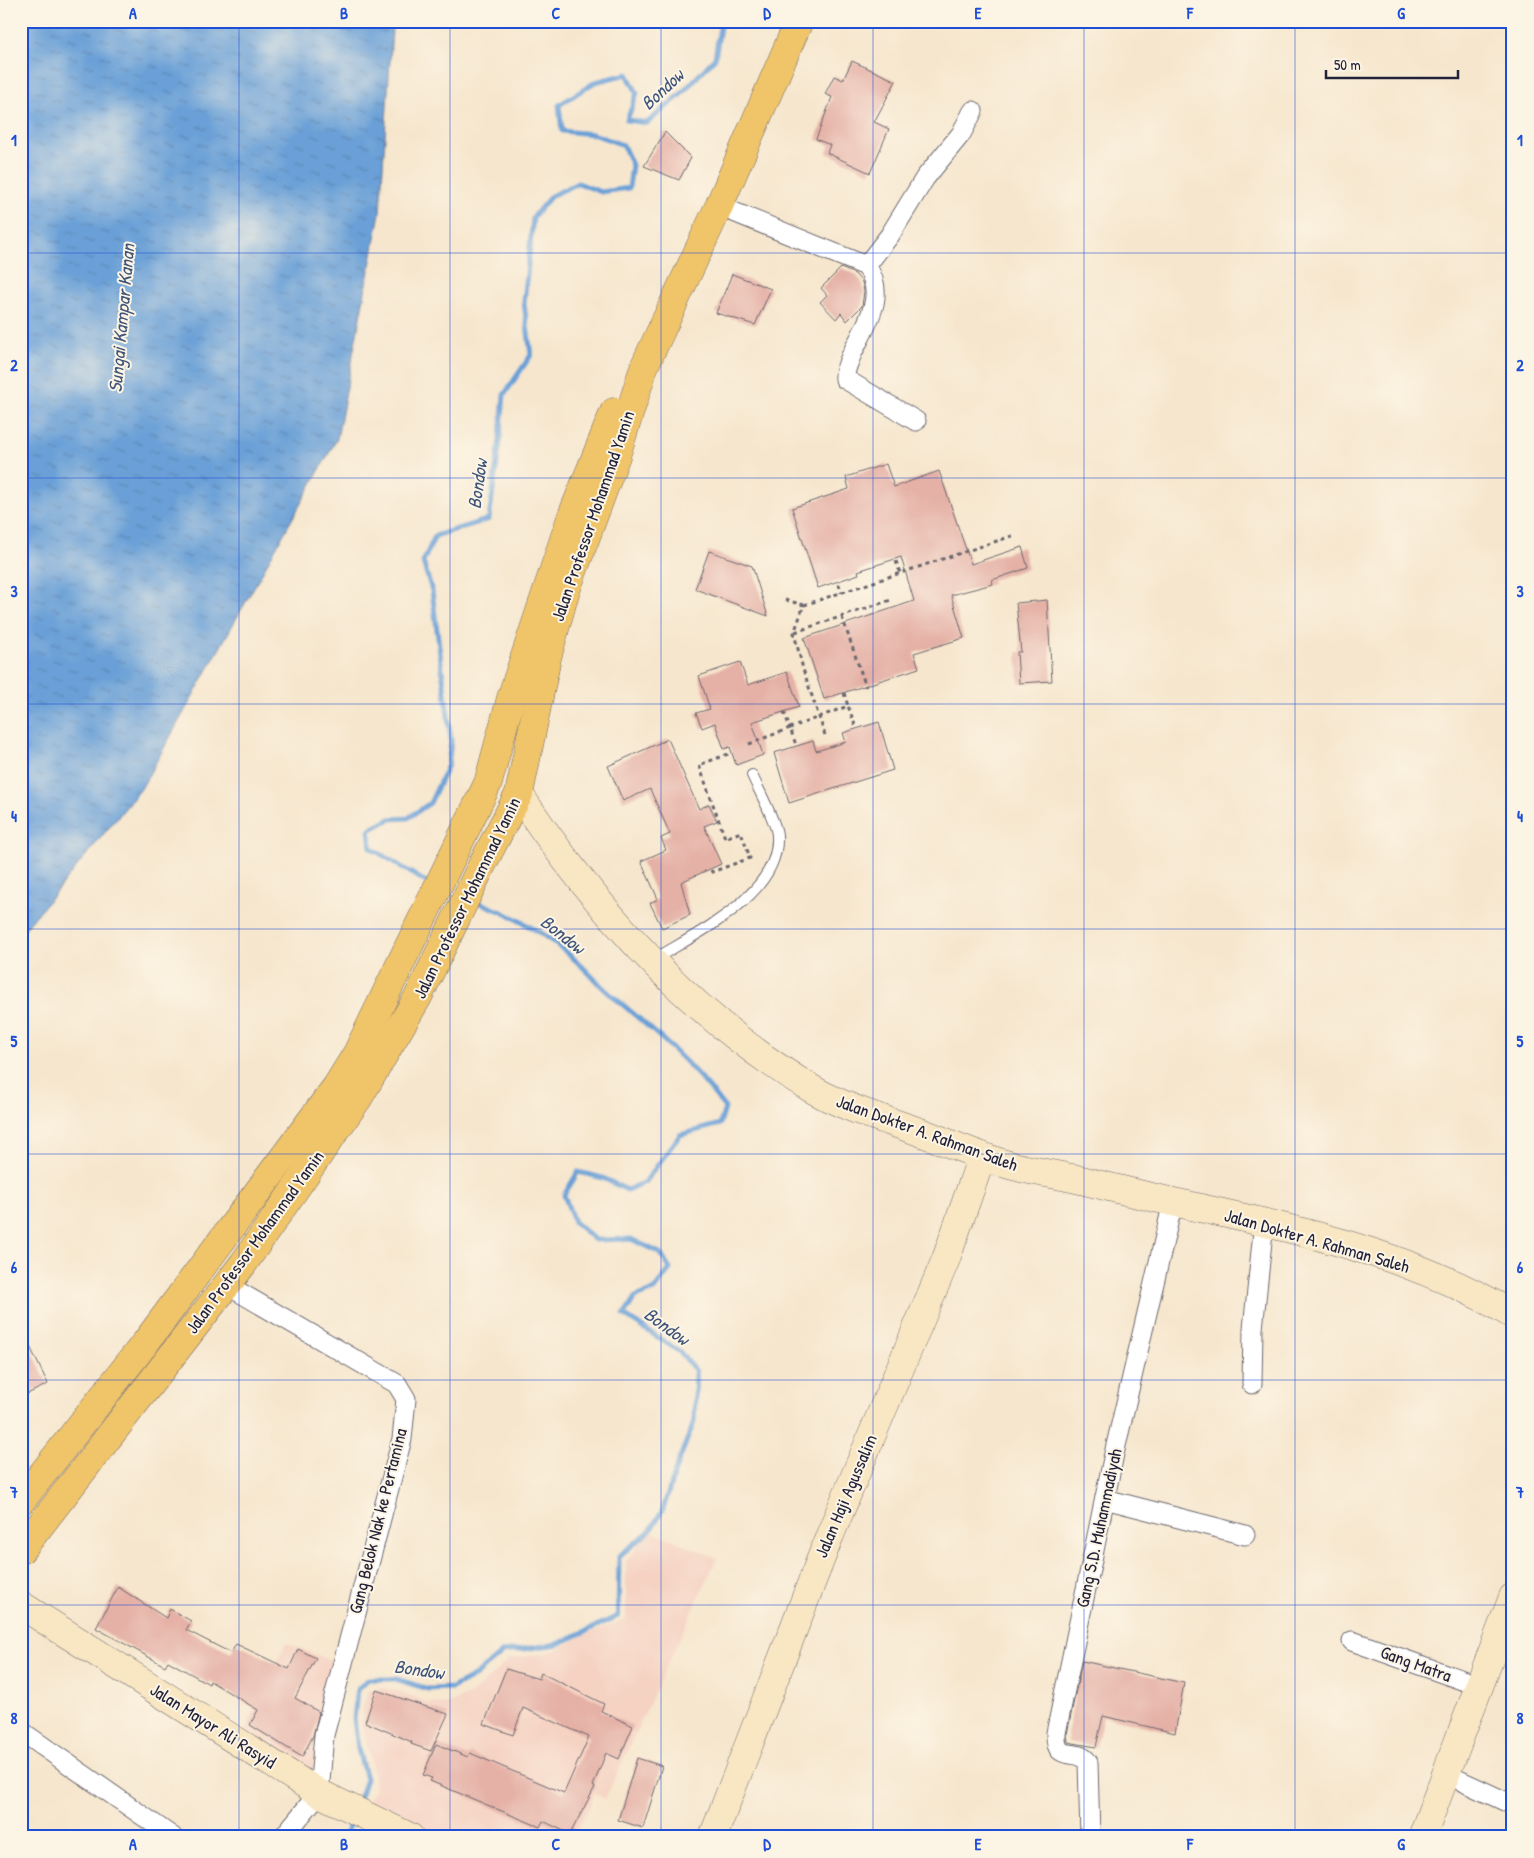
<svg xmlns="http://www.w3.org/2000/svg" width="1534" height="1858" viewBox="0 0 1534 1858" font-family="'Patrick Hand',sans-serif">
  <defs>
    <pattern id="water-ripples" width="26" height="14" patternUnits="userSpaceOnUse" patternTransform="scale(1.25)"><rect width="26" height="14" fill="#6ba0d7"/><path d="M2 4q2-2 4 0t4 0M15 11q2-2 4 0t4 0" fill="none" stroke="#5882b0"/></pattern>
  </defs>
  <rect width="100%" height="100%" fill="#fcf5e5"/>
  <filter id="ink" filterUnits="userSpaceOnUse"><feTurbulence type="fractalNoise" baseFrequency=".02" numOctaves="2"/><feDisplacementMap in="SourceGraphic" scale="10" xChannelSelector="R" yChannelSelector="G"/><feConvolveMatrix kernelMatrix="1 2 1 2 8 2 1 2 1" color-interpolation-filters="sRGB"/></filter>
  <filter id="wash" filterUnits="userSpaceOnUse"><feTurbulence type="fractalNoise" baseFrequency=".0096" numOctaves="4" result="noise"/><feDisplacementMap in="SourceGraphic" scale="20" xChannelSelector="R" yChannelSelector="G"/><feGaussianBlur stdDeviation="1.12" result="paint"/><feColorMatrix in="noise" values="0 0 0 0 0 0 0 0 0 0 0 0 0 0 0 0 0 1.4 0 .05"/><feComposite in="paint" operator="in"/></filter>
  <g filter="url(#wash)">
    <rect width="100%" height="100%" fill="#f6e6cd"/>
    <g fill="#f5d2c2">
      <path d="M651,1531L717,1558L605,1799L595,1794L575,1837H427L363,1809L374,1790V1776L362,1725L363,1707L369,1690L383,1688L399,1691L428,1703L449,1704L473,1693L509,1659L554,1651L581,1636L626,1619V1561Z"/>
      <path d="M286,1643L338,1663L317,1772L305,1778L241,1737Z"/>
    </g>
    <path fill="url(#water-ripples)" stroke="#466189" d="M21,21H390L392,31L380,213L337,439L141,789L21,934Z"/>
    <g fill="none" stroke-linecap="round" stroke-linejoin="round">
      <g stroke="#6ba0d7" stroke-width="5">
        <path d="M429,884L371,848L369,830L390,819L408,818L430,803L448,765L451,740L432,591L423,562L435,536L489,519L499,448L504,395L531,355L524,303L533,217L551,196L578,183L601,192L629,188L632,165L623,145L593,134L562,131L559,105L595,82L627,74L637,93L627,120L647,123L680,95L715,58L721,21"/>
        <path d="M358,1802L366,1779L358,1749L354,1719L357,1690L368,1679H396L428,1689L452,1688L476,1675L503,1652L558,1644L618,1616L619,1556L650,1531L663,1509L676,1468L694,1422L696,1371L680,1352L624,1315L635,1297L654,1290L670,1269L660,1253L631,1239L595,1240L574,1222L564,1195L578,1172L603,1178L627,1190L645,1182L680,1135L720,1124L725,1108C691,1062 653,1030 609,993C596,982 586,969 573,958C545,933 511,914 475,901"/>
        <path d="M344,1837L352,1819"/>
      </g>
    </g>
    <g id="blocks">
      <g fill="#e5b0a6">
        <path d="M852,61L896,81L874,122L889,129L870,173L827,153L830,145L816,139L832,97L825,94L834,76L843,80Z"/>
        <path d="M665,132L691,158L679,180L644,166Z"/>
        <path d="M841,268L855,274L862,282L864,291L862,306L847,321L841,313L836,319L820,302L827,295L821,288Z"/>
        <path d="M732,274L771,289L755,325L716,313Z"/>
        <path d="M886,464L894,487L939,471L971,564L1022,547L1028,568L992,580L993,584L951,595L964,638L914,653L919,668L824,699L804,638L914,601L901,557L858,571L859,574L818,588L792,508L849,489L846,477Z"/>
        <path d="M709,551L752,566L768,616L695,589Z"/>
        <path d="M1047,600L1052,681L1019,683L1017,652H1021L1016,603Z"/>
        <path d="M740,662L748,685L787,672L799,707L752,722L763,755L736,765L730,747L724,749L715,723L702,728L696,713L710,709L699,676Z"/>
        <path d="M879,722L893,770L789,803L774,753L813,741L816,751L846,742L843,733Z"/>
        <path d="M668,739L699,809L709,804L717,821L704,826L721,864L681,882L690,915L662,928L650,903L658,899L641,861L666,850L661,838L670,834L650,789L623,801L608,766Z"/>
        <path d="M21,1328L48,1384L21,1397Z"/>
        <path d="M118,1587L166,1618L170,1609L191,1621L186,1630L231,1653L236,1644L289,1669L298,1649L316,1658L295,1698L319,1712L313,1736L302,1757L250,1725L258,1710L210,1681L209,1684L168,1661L165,1666L96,1628Z"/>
        <path d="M1082,1661L1184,1683L1175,1733L1103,1716L1096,1747L1068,1742L1067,1734Z"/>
        <path d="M506,1669L539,1679L541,1673L604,1704L601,1711L633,1726L619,1759L606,1753L593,1786L595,1787L570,1834L543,1821L540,1827L430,1781L432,1778L423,1775L436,1744L468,1757L470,1753L564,1793L589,1737L523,1708L513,1735L484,1724Z"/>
        <path d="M376,1690L448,1714L431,1751L411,1744L412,1742L365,1722Z"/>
        <path d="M637,1758L662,1766L643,1828L618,1820Z"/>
      </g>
    </g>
  </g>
  <g filter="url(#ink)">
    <use href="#blocks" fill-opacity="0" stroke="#6c676e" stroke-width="1"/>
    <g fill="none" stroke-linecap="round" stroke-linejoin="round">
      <g stroke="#6c676e" stroke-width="12">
        <path id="lane" d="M653,960C695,934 781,895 777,835C776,821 758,789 752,775"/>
      </g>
      <g stroke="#6c676e" stroke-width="21">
        <g id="street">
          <path d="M719,206L866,266C890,298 861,330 849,361C847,367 844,373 845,379L916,421"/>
          <path d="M866,266L890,235L925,178L961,134L973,111"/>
          <path d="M227,1285L397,1384L406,1399L402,1439L324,1735L319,1793L283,1837"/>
          <path d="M1252,1384L1253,1329L1264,1222"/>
          <path d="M1105,1499L1245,1535"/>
          <path d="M1352,1641L1479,1686"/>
          <path d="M21,1731L173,1837"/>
          <path d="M1446,1774L1513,1805"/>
          <path d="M1090,1837L1088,1762C1075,1746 1055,1765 1056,1733L1114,1454L1173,1202"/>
        </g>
      </g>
      <g stroke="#6c676e" stroke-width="29">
        <g id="secondary">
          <path d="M519,794C596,910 691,1017 812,1089C845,1108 884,1119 920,1132C947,1142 974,1154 1002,1163C1028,1171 1055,1174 1081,1180C1113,1188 1145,1196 1178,1203C1290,1228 1414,1254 1513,1315"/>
          <path d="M21,1605L319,1793L410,1837"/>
          <path d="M713,1837L830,1535L946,1259L982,1156"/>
          <path d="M1422,1837L1513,1597"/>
        </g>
      </g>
      <g stroke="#6c676e" stroke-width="29">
        <g id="highway">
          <path d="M21,1501L146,1342L336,1087L357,1053L488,783L511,698L571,518L614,412"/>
          <path d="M21,1550L243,1264L359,1097L418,997L483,863L519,794L547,658L565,593L616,456L644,367L719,206L799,21"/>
        </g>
      </g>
      <g stroke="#6c676e" stroke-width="3" stroke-dasharray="4 4" stroke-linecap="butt">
        <path d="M896,561L900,573"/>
        <path d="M839,584L841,593"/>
        <path d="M785,600L804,605L794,633L803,669L825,735"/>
        <path d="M804,605L1015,535"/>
        <path d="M842,617L866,687"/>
        <path d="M795,632L891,600"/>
        <path d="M844,693L848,706"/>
        <path d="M784,712L790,728L848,706L856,728"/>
        <path d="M749,744L790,728L796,745"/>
        <path d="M711,870L712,872L750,858L741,832L725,838L699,765L731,753"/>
      </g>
      <use href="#lane" stroke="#fff" stroke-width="10"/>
      <use href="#street" stroke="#fff" stroke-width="19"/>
      <use href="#secondary" stroke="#f9e7c3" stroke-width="28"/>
      <use href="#highway" stroke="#f0c469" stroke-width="28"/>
    </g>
  </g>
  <path fill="none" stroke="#1d4ed8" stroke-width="1" stroke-opacity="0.55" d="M239,21V1837M450,21V1837M661,21V1837M873,21V1837M1084,21V1837M1295,21V1837M21,253H1513M21,478H1513M21,704H1513M21,929H1513M21,1154H1513M21,1380H1513M21,1605H1513"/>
  <g text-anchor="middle" stroke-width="4" stroke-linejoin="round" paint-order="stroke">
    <g font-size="18" fill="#22223b" stroke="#fcf5e5">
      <text transform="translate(593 516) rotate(-71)" y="6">Jalan Professor Mohammad Yamin</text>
      <text transform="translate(467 898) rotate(-64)" y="6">Jalan Professor Mohammad Yamin</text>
      <text transform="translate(927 1133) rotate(20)" y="6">Jalan Dokter A. Rahman Saleh</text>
      <text transform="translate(1317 1241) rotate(16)" y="6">Jalan Dokter A. Rahman Saleh</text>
      <text transform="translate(255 1242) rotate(-54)" y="6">Jalan Professor Mohammad Yamin</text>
      <text transform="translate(846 1496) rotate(-67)" y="6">Jalan Haji Agussalim</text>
      <text transform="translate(378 1521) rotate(-76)" y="6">Gang Belok Nak ke Pertamina</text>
      <text transform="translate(1099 1528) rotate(-78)" y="6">Gang S.D. Muhammadiyah</text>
      <text transform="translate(1416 1664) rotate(20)" y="6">Gang Matra</text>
      <text transform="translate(213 1726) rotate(32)" y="6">Jalan Mayor Ali Rasyid</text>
    </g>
    <g font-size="19" font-style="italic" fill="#3f5479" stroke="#fcf5e5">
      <text transform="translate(662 89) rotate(-43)" y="7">Bondow</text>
      <text transform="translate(121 318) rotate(-85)" y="7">Sungai Kampar Kanan</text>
      <text transform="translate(477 484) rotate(-82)" y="7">Bondow</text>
      <text transform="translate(563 934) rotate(38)" y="7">Bondow</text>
      <text transform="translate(667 1326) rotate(36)" y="7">Bondow</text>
      <text transform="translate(419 1669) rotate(8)" y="7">Bondow</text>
    </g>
  </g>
  <rect width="1534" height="1858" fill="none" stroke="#fcf5e5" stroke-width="55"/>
  <path d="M1326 70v8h132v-8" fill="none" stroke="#22223b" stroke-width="2.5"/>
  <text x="1334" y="70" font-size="15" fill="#22223b" stroke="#fcf5e5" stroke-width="4" paint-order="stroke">50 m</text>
  <rect x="28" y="28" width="1478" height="1802" fill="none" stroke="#1d4ed8" stroke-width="2"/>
  <g font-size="16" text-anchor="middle" font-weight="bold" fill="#1d4ed8">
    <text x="133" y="19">A</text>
    <text x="344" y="19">B</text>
    <text x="556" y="19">C</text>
    <text x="767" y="19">D</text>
    <text x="978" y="19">E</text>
    <text x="1190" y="19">F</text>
    <text x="1401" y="19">G</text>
    <text x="14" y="146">1</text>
    <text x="1520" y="146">1</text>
    <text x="14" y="371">2</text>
    <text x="1520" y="371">2</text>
    <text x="14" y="597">3</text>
    <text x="1520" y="597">3</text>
    <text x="14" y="822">4</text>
    <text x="1520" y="822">4</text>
    <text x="14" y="1047">5</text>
    <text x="1520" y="1047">5</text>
    <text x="14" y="1273">6</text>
    <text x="1520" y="1273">6</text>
    <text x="14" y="1498">7</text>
    <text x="1520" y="1498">7</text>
    <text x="14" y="1724">8</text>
    <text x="1520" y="1724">8</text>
    <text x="133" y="1850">A</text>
    <text x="344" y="1850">B</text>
    <text x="556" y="1850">C</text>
    <text x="767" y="1850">D</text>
    <text x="978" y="1850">E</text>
    <text x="1190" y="1850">F</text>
    <text x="1401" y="1850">G</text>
  </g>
</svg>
